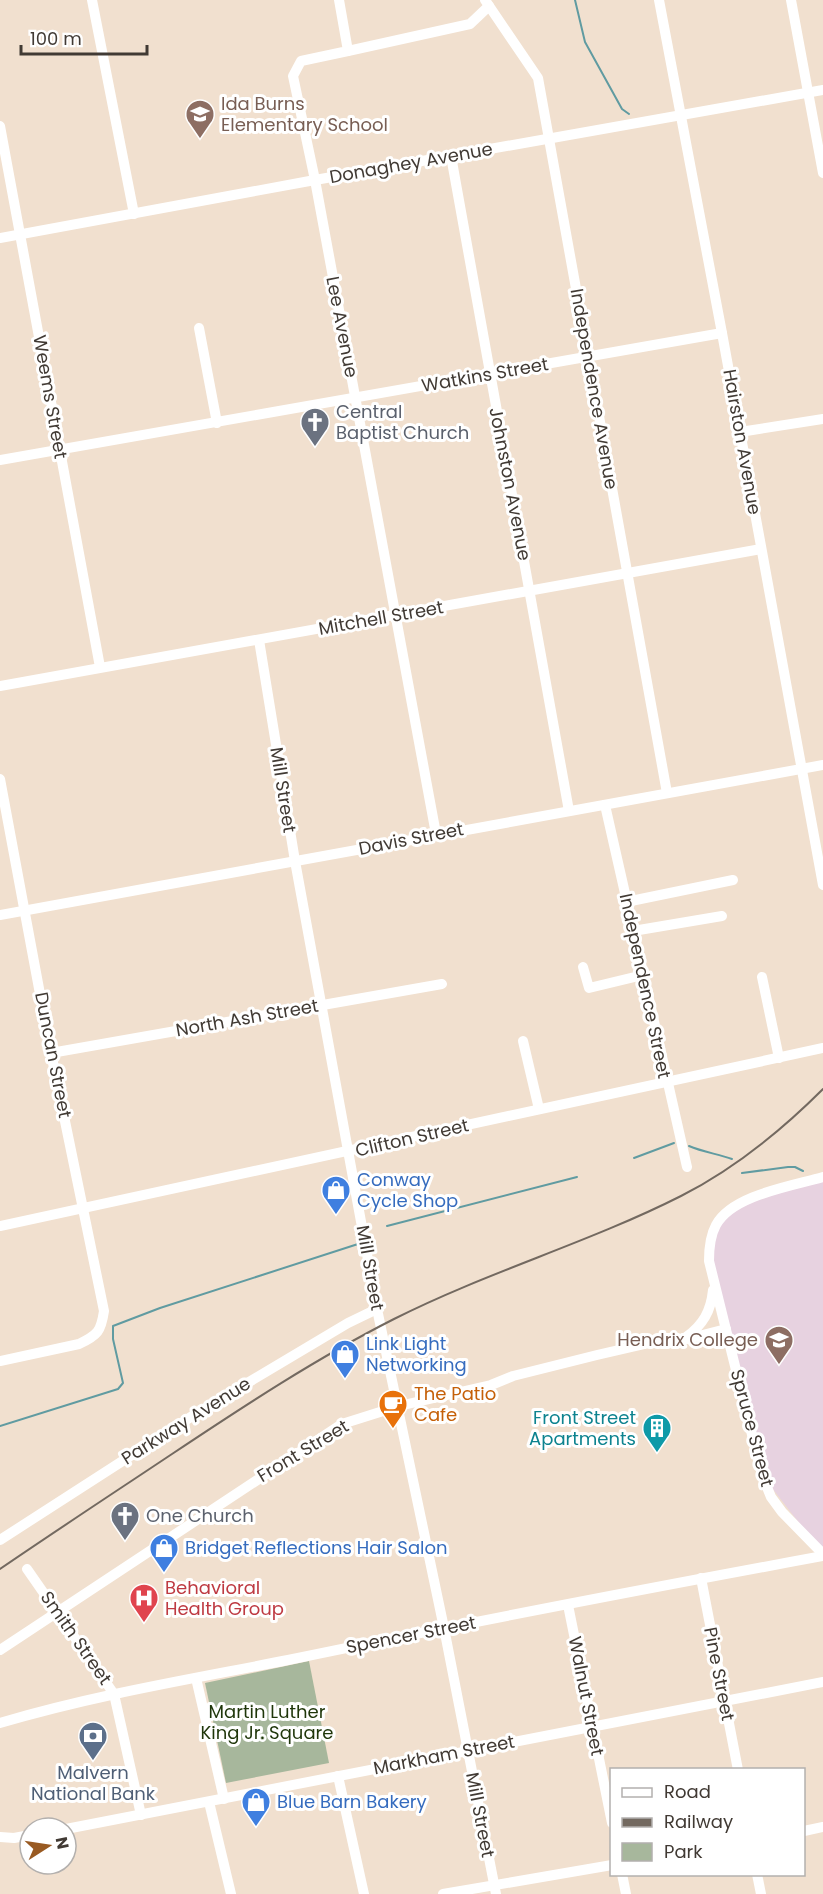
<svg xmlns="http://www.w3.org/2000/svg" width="823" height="1894" viewBox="0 0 823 1894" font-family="Poppins,sans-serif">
  <rect width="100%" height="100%" fill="#f1e0cf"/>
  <path fill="#e7d2e0" d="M823,1177V1554L762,1475L709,1261L715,1225L756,1196Z"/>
  <path fill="#a7b79c" d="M309,1661L329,1763L226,1783L205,1683Z"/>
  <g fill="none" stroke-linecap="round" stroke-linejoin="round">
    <g stroke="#609ba1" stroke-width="2">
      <path d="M575,0L585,42L622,109L629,114"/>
      <path d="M689,1146C703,1152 718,1154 732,1159"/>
      <path d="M634,1158L674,1143"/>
      <path d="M742,1173L788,1167H795L803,1171"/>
      <path d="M387,1226L577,1177"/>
      <path d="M0,1426L118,1389L123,1383L113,1339V1326L160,1308L358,1244"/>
    </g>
    <g stroke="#fff" stroke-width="10">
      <path d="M92,0L134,214"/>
      <path d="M339,0L348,51L301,61L293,76L315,180L436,834"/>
      <path d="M485,0L538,78L667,793"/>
      <path d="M659,0L722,333L823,885"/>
      <path d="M791,0L823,173"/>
      <path d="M348,51L470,24L489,6"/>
      <path d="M0,126L100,667"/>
      <path d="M451,156L569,811"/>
      <path d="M0,238L315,180L823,90"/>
      <path d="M199,328L217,423"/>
      <path d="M740,432L823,419"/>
      <path d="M0,460L722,333"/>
      <path d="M259,640L295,861L377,1309L444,1628L496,1894"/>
      <path d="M0,686L761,549"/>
      <path d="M0,779L51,1053L104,1311C101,1331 98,1335 79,1344L0,1361"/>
      <path d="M605,805L687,1167"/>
      <path d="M626,902L733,880"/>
      <path d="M0,915L823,765"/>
      <path d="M633,931L722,916"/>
      <path d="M583,967L589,988L643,975"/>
      <path d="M762,977L779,1058"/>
      <path d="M523,1041L539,1109"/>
      <path d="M51,1053L442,984"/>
      <path d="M823,1177C792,1186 732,1195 716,1225C710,1236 709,1249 709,1261L762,1475L771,1497L782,1512L823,1554"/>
      <path d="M0,1226L823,1048"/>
      <path d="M686,1337C703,1325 711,1311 713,1290"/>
      <path d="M0,1540L197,1413L348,1323L377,1309"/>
      <path d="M27,1569L114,1694L141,1815"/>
      <path d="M701,1578L738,1770"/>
      <path d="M568,1605L612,1823"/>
      <path d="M0,1650L342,1424L399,1406L491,1385L513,1376L597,1355L649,1343L683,1340L726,1329"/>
      <path d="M196,1678L224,1799"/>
      <path d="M0,1723C94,1695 192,1679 288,1660C466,1623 644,1589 823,1556"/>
      <path d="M338,1776L364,1894"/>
      <path d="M209,1802L231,1894"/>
      <path d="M66,1829L823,1682"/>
      <path d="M804,1831L823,1827"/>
      <path d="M0,1837L14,1838L30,1835"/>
      <path d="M622,1874L626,1894"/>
      <path d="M757,1874L761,1894"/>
      <path d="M443,1894L612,1865"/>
    </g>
    <path stroke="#736960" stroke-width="2" d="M0,1569C57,1530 115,1492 172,1454C244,1406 317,1358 394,1319C487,1272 588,1243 681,1196C734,1169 781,1131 823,1089"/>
  </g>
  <defs>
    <g id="school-pin" transform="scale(1.5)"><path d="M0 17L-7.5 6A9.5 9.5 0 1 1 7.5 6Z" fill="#8d6e63" stroke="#fff"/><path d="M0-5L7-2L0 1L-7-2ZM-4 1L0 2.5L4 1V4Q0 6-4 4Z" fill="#fff"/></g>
    <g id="church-pin" transform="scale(1.5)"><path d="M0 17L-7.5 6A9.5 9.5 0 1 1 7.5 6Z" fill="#6b7280" stroke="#fff"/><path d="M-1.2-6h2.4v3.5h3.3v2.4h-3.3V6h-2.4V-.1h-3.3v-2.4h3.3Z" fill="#fff"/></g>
    <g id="shop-pin" transform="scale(1.5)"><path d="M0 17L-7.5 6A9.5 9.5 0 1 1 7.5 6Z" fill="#3f7fe0" stroke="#fff"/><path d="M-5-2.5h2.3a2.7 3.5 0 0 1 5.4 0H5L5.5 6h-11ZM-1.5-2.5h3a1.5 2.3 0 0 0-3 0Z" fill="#fff"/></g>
    <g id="university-pin" transform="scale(1.5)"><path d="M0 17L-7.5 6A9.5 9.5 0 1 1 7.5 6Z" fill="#8d6e63" stroke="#fff"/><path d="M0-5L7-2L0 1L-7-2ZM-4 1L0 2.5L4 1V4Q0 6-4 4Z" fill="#fff"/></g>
    <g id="cafe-pin" transform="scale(1.5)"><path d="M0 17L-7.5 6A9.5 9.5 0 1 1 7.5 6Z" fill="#e8710a" stroke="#fff"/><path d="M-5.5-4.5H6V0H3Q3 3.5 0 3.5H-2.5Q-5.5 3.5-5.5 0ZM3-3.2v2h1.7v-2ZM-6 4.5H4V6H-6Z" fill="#fff"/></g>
    <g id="building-pin" transform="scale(1.5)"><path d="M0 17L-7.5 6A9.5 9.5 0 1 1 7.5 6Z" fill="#0f9aa8" stroke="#fff"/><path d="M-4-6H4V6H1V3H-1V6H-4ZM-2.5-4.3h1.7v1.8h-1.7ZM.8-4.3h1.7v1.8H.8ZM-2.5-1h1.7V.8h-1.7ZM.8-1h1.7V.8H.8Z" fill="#fff"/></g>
    <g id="hospital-pin" transform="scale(1.5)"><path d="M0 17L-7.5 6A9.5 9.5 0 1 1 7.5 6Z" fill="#e0444e" stroke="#fff"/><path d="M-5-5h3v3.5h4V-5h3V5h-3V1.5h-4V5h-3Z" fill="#fff"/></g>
    <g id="bank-pin" transform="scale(1.5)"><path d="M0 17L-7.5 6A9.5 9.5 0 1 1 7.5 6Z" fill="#5c6f8a" stroke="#fff"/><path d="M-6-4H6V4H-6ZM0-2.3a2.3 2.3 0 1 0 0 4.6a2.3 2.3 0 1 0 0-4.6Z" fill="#fff"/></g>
  </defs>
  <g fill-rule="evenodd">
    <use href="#school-pin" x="200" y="114"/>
    <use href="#church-pin" x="315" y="422"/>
    <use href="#shop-pin" x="336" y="1190"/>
    <use href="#university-pin" x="779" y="1340"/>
    <use href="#shop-pin" x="345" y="1354"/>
    <use href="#cafe-pin" x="393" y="1404"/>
    <use href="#building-pin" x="657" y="1428"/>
    <use href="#church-pin" x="125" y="1516"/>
    <use href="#shop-pin" x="164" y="1548"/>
    <use href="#hospital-pin" x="144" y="1598"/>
    <use href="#bank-pin" x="93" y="1736"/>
    <use href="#shop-pin" x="256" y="1802"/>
  </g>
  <g text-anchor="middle" stroke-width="6" stroke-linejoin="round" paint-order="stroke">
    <g font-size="18" fill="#785e54" stroke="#fff" text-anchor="start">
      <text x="221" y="110">Ida Burns<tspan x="221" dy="21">Elementary School</tspan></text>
      <text x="758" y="1346" text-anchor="end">Hendrix College</text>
    </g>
    <g font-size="18" fill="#413a34" stroke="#fff">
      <text transform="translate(411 163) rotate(-10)" y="6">Donaghey Avenue</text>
      <text transform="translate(342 327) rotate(79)" y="6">Lee Avenue</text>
      <text transform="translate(485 375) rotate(-10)" y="6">Watkins Street</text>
      <text transform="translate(594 389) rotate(80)" y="6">Independence Avenue</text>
      <text transform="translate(50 397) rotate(80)" y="6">Weems Street</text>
      <text transform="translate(742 442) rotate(80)" y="6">Hairston Avenue</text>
      <text transform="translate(510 484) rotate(79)" y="6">Johnston Avenue</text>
      <text transform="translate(381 618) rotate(-10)" y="6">Mitchell Street</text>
      <text transform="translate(283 790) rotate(81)" y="6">Mill Street</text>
      <text transform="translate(411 839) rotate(-11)" y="6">Davis Street</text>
      <text transform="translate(645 986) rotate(78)" y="6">Independence Street</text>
      <text transform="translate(247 1018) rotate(-10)" y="6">North Ash Street</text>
      <text transform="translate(53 1055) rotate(79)" y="6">Duncan Street</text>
      <text transform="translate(412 1138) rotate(-13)" y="6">Clifton Street</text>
      <text transform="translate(370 1268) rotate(80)" y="6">Mill Street</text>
      <text transform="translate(186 1421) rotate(-32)" y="6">Parkway Avenue</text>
      <text transform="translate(752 1428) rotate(75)" y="6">Spruce Street</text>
      <text transform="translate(303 1451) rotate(-31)" y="6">Front Street</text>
      <text transform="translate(411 1635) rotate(-11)" y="6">Spencer Street</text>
      <text transform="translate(76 1638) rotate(55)" y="6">Smith Street</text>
      <text transform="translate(719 1674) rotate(79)" y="6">Pine Street</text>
      <text transform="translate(586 1696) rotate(79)" y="6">Walnut Street</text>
      <text transform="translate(444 1755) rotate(-11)" y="6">Markham Street</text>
      <text transform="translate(480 1815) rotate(79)" y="6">Mill Street</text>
    </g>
    <g font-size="18" fill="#5b616d" stroke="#fff" text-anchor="start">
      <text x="336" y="418">Central<tspan x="336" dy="21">Baptist Church</tspan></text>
      <text x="146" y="1522">One Church</text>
    </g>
    <g font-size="18" fill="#366cbe" stroke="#fff" text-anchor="start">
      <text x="357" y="1186">Conway<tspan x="357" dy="21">Cycle Shop</tspan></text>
      <text x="366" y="1350">Link Light<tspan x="366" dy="21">Networking</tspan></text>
      <text x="185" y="1554">Bridget Reflections Hair Salon</text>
      <text x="277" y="1808">Blue Barn Bakery</text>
    </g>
    <g font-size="18" fill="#c56008" stroke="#fff" text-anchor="start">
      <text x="414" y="1400">The Patio<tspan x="414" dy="21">Cafe</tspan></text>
    </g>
    <g font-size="18" fill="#0d838f" stroke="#fff" text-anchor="end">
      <text x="636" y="1424">Front Street<tspan x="636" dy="21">Apartments</tspan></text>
    </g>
    <g font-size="18" fill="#be3a42" stroke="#fff" text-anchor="start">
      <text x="165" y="1594">Behavioral<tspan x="165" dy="21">Health Group</tspan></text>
    </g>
    <g font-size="18" fill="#1f360a" stroke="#fff">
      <text x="267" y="1718">Martin Luther<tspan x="267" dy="21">King Jr. Square</tspan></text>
    </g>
    <g font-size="18" fill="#4e5e75" stroke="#fff">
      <text x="93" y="1779">Malvern<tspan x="93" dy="21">National Bank</tspan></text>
    </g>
  </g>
  <rect x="610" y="1768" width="195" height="108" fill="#ffffff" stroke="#b3b0ae" stroke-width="1.5"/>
  <rect x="622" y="1788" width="30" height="9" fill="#ffffff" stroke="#b3b0ae" stroke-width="1.5"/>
  <text x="664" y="1798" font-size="18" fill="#413a34">Road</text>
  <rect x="622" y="1818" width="30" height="9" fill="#736960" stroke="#b3b0ae" stroke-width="1.5"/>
  <text x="664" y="1828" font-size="18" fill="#413a34">Railway</text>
  <rect x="622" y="1843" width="30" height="18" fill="#a7b79c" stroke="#b3b0ae" stroke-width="1.5"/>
  <text x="664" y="1858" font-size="18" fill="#413a34">Park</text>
  <g transform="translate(48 1846) rotate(78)"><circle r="28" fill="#ffffff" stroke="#b3b0ae" stroke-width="1.5"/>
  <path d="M0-4.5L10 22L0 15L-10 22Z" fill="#995a22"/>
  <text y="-9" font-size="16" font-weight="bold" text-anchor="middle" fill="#413a34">N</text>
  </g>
  <path d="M21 45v9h126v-9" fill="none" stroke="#413a34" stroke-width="3"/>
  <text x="30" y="45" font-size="18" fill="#413a34" stroke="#ffffff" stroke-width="4.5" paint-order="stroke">100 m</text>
</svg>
